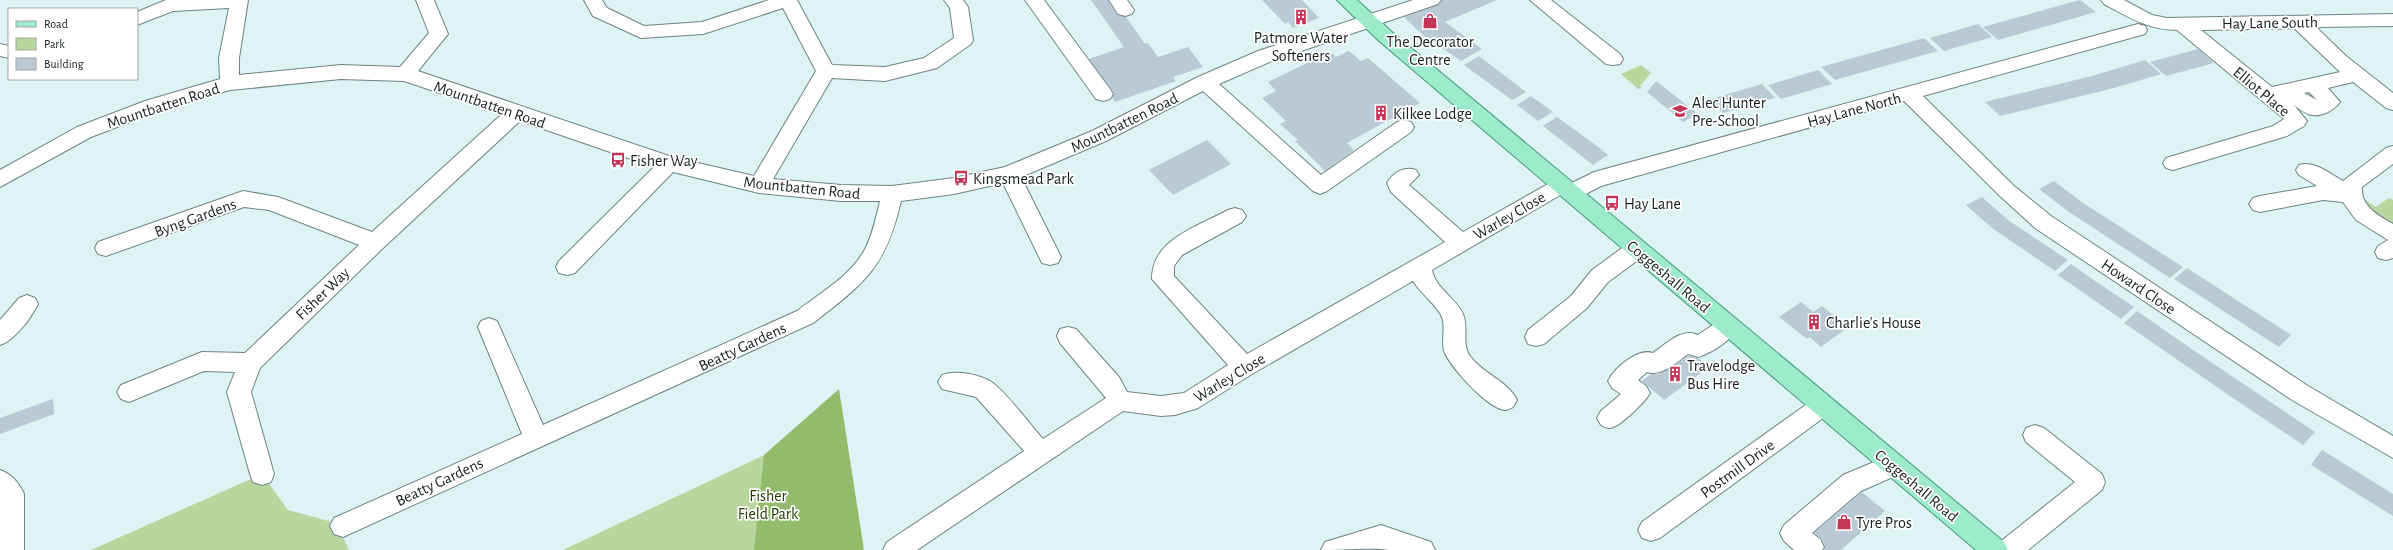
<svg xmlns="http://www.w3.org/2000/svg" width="2393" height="550" viewBox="0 0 2393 550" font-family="'Alegreya Sans',sans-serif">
  <rect width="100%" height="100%" fill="#ddf3f4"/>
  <g fill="#b9d69e">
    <path d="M1641,65L1651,73L1640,86L1642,88L1638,89L1621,74Z"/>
    <path d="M2361,197L2376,207L2389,198L2393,200V228L2373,216Z"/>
    <path d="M807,435L822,550H563Z"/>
    <path d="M262,474L288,510L336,523L349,550H91Z"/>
  </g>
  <path fill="#94ba6c" d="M839,389L864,550H754L764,455Z"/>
  <g fill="#b9cad4">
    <path d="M1091,0H1108L1117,15L1126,17L1145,44L1148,43L1158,57L1188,47L1203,67L1173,77L1176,81L1115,102L1112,98L1114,93L1089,59L1124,47Z"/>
    <path d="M1262,0H1302L1319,18L1293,28L1288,22L1285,24Z"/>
    <path d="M1442,0H1497L1445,22L1482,49L1461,61L1424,36L1404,17L1438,5Z"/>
    <path d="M2080,0L2096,12L1998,40L1983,27Z"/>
    <path d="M1978,24L1992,37L1944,51L1930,38Z"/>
    <path d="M1924,38L1938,51L1835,80L1821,67Z"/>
    <path d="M2198,49L2214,63L2166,76L2150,62Z"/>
    <path d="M1349,51L1361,61L1368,58L1420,103L1347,143L1354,150L1325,171L1295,141L1298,140L1280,124L1286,121L1262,98L1276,91L1268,82L1330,52L1336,57Z"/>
    <path d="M1479,56L1526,92L1512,100L1464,65Z"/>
    <path d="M2145,60L2161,74L2114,88L2000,116L1985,102L2092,76Z"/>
    <path d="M1818,70L1832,84L1781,99L1768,85Z"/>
    <path d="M1656,81L1698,114L1683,122L1647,92Z"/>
    <path d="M1762,84L1775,98L1723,113L1711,99Z"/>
    <path d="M1531,96L1553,112L1538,121L1517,105Z"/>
    <path d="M1557,117L1597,146L1608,155L1593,165L1543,126Z"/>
    <path d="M1207,140L1231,164L1173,195L1149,170Z"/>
    <path d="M2054,181L2083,203L2183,267L2170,278L2069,212L2039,189Z"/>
    <path d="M1982,197L2008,220L2068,260L2055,271L1992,228L1966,205Z"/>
    <path d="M2071,264L2101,285L2134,307L2121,319L2058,275Z"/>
    <path d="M2187,268L2238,301L2291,335L2279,347L2262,336L2174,279Z"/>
    <path d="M1801,302L1813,312L1822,306L1848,327L1821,347L1810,337L1807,339L1779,317Z"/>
    <path d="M2137,311L2196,352L2315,432L2303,445L2230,396L2124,323Z"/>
    <path d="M1688,356L1698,358L1709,367L1664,400L1642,381L1651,374H1659L1670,369Z"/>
    <path d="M53,399L54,414L0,434V418Z"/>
    <path d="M2322,450L2393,494V516L2311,465Z"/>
    <path d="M1862,492L1885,511L1841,550H1824L1825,546L1821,538L1814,533Z"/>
  </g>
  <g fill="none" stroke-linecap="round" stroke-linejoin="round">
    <g stroke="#6f8383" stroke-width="2">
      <g id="minor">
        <path d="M166,0H248L239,58V75L341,65L400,67L429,33L416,0H434L448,34L418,71L672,157L754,176L816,71L783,8L703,34L641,38L593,16L584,0H602L607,8L644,26L702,22L769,0H797L832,65L885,67L924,58L954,38L950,8L944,0H963L968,7L973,40L971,44L937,68L885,81L832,78L773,179L841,185L892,186L954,178L1005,167L1092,131L1198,77L1258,51L1413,0H1441L1438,4L1272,61L1219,84L1321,175L1397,122L1404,120L1411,122L1414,127L1411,132L1327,191L1320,194L1313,191L1203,91L1106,141L1021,177L1061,257L1058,263L1050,265L1042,263L1003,183L954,194L901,201C886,267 865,283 813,323L343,537L334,534L330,526L334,518L522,434L478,327L481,321L489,318L497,321L543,425L797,311C820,293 849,277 864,251C872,237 876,218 880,201H841L759,193L673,172L575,273L567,275L559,273L556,267L559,261L654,167L520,121L383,248L260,368L251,392L274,474L271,482L262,485L253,482L250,474L227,392L235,372L204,371L129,402L121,399L117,392L121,385L202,352L245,353L359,245L269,210L244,207L106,256L98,254L95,248L98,242L243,191L278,197L372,232L502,114L404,81L341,79L230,90L159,111L91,137L0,187V170L77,127L145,101L220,79L219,58L229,8L173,11L137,25V12Z"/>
        <path d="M1025,0H1044L1110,89L1113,94L1110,99L1103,101L1096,99Z"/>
        <path d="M1109,0H1127L1134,10L1132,14L1125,16L1118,14Z"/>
        <path d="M1530,0H1551L1620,54L1623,59L1620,64L1613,65L1606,64Z"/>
        <path d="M2101,0H2124L2152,15L2167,18L2393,14V26L2316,27L2346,56L2393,93V110L2386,108L2353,82L2328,88L2340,102C2337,107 2333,109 2328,112C2313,119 2306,114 2294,105L2307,121L2304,126L2287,136L2173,170L2166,168L2163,163L2166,158L2273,126L2284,119L2177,30C2149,30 2128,17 2104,4ZM2294,28L2340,72L2272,87L2201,30ZM2309,92L2317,100L2304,93Z"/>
        <path d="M2138,24L2145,26L2147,30L2145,34L1923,96L2014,186L2051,216L2308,386L2393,436V458L2292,400L2035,228L2000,196L1904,101L1601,186L1572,201L1565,198L1562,194L1432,270C1435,288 1456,298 1463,314C1469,328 1461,344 1470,356C1483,374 1508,381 1517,400L1513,407C1511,408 1507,410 1505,410C1488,409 1450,367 1444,351C1441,340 1446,328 1442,317C1437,305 1421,294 1413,281L1252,374L1198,408L1175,415L1161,416L1123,411L917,550H883L887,542L1024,451L976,397L942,389L938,382L942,375C956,370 980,374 993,383C1009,396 1029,423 1043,439L1106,398L1060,343L1057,336L1060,329L1068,327L1076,329L1119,377L1127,392L1161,396L1184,393L1228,365L1152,279C1152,239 1197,227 1228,210L1235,208L1242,210L1246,216L1242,222L1182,255L1174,266V276L1247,354L1445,242L1391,192L1387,183C1393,172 1405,166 1416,170L1419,175L1409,185L1463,232L1555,180L1562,177L1569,180L1572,183L1594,172Z"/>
        <path d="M0,44L9,46V58L0,56Z"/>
        <path d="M2393,146V164L2362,187C2360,206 2379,216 2393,224V258L2386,260L2378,258L2375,252L2378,246L2388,240L2356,220L2343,202L2323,200L2260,212L2253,210L2249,204L2253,198L2260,196L2317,186L2299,175L2296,170L2299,165C2314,160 2330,174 2343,181L2386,148Z"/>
        <path d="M1637,241L1645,243L1648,249L1645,255L1608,282L1587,308L1544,344L1536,346L1528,344L1525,337L1528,330L1571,296L1592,270L1629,243Z"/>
        <path d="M27,295L35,298L38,304C31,318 15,340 0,345V320L19,298Z"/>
        <path d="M1728,317L1736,320L1739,326C1733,339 1712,353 1698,357L1688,354C1677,362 1662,377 1647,372L1638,380L1646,386L1650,393C1645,402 1620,427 1610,428C1607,428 1603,426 1601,425L1597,418L1601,411L1621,394L1612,388L1608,381C1615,367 1638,348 1653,353C1666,344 1682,327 1698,335L1720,320Z"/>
        <path d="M1822,396L1830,399L1834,406L1830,413L1660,538L1651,541L1642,538L1638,530L1642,522L1814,399Z"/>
        <path d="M2035,425L2044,428L2102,474L2105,482L2102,490L2028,550H1996L2000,542L2075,482L2026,442L2023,435L2026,428Z"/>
        <path d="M1893,454L1902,457L1905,465L1902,473L1861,491L1812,533L1820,539L1824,547L1822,550H1794L1784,541L1780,533L1784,525L1843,475Z"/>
        <path d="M0,470C12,474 19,483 24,494V550H0Z"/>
        <path d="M1381,525L1431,542L1435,550H1388C1379,547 1335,550 1321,550L1325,542Z"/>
      </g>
    </g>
    <g stroke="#449a7a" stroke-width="2">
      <path id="major" d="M1337,0H1357L1392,32L2004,542L2008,550H1976L1378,40Z"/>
    </g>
    <use href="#minor" fill="#fff" fill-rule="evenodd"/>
    <use href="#major" fill="#9deacc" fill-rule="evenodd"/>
  </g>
  <defs>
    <g id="building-bare" transform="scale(1.2)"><path d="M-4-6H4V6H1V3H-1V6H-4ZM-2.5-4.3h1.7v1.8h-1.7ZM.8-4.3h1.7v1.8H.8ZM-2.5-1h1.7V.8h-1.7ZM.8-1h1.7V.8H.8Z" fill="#c53557" stroke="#fff" stroke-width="2.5" paint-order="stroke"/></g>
    <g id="shop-bare" transform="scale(1.2)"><path d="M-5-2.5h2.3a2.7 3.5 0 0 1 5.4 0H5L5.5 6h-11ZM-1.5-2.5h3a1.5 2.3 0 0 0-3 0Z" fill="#c53557" stroke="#fff" stroke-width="2.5" paint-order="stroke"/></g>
    <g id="school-bare" transform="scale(1.2)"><path d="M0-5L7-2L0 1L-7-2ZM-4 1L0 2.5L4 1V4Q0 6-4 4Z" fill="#c53557" stroke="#fff" stroke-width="2.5" paint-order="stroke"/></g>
    <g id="bus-bare" transform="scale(1.2)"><path d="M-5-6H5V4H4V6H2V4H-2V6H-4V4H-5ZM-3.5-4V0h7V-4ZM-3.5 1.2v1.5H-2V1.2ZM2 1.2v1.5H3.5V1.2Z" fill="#c53557" stroke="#fff" stroke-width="2.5" paint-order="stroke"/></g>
  </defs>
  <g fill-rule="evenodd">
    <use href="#building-bare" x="1301" y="17"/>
    <use href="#shop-bare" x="1430" y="21"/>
    <use href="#school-bare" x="1680" y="111"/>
    <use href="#building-bare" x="1381" y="113"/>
    <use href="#bus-bare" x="618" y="160"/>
    <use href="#bus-bare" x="961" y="178"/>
    <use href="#bus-bare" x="1612" y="203"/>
    <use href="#building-bare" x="1814" y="322"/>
    <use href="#building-bare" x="1675" y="374"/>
    <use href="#shop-bare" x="1844" y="522"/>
  </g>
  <g text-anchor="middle" stroke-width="3.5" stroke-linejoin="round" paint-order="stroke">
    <g font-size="16" fill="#182021" stroke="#fff">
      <text transform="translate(2270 22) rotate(-1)" y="6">Hay Lane South</text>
      <text transform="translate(2262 91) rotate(40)" y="6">Elliot Place</text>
      <text transform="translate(490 104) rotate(19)" y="6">Mountbatten Road</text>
      <text transform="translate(163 105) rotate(-18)" y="6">Mountbatten Road</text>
      <text transform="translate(1854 109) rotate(-15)" y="6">Hay Lane North</text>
      <text transform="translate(1124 122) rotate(-26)" y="6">Mountbatten Road</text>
      <text transform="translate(802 187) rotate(6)" y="6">Mountbatten Road</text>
      <text transform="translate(1509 215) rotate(-30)" y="6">Warley Close</text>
      <text transform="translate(195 217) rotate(-20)" y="6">Byng Gardens</text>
      <text transform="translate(1669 276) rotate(40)" y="6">Coggeshall Road</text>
      <text transform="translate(2139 286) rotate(34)" y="6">Howard Close</text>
      <text transform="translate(322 293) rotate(-44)" y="6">Fisher Way</text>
      <text transform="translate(742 346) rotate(-25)" y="6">Beatty Gardens</text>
      <text transform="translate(1229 377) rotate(-31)" y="6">Warley Close</text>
      <text transform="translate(1737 468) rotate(-36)" y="6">Postmill Drive</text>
      <text transform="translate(439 481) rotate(-25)" y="6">Beatty Gardens</text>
      <text transform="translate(1917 485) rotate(40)" y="6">Coggeshall Road</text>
    </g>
    <g font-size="16" fill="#182021" stroke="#fff" text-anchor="start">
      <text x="1301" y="43" text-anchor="middle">Patmore Water<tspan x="1301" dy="18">Softeners</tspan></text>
      <text x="1430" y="47" text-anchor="middle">The Decorator<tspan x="1430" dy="18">Centre</tspan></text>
      <text x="1692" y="108">Alec Hunter<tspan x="1692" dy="18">Pre-School</tspan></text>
      <text x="1393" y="119">Kilkee Lodge</text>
      <text x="630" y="166">Fisher Way</text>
      <text x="973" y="184">Kingsmead Park</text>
      <text x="1624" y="209">Hay Lane</text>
      <text x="1826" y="328">Charlie's House</text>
      <text x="1687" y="371">Travelodge<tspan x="1687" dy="18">Bus Hire</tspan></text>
      <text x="1856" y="528">Tyre Pros</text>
    </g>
    <g font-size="16" fill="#263e03" stroke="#fff">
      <text x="768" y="501">Fisher<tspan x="768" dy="18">Field Park</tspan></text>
    </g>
  </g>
  <rect x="8" y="8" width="130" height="72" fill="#ffffff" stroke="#a3a6a6"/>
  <rect x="16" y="21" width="20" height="6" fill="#9deacc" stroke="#a3a6a6"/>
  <text x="44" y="28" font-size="12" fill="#182021">Road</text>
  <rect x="16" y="38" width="20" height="12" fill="#b9d69e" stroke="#a3a6a6"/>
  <text x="44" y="48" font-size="12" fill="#182021">Park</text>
  <rect x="16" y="58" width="20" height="12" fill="#b9cad4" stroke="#a3a6a6"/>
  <text x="44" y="68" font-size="12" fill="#182021">Building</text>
</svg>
